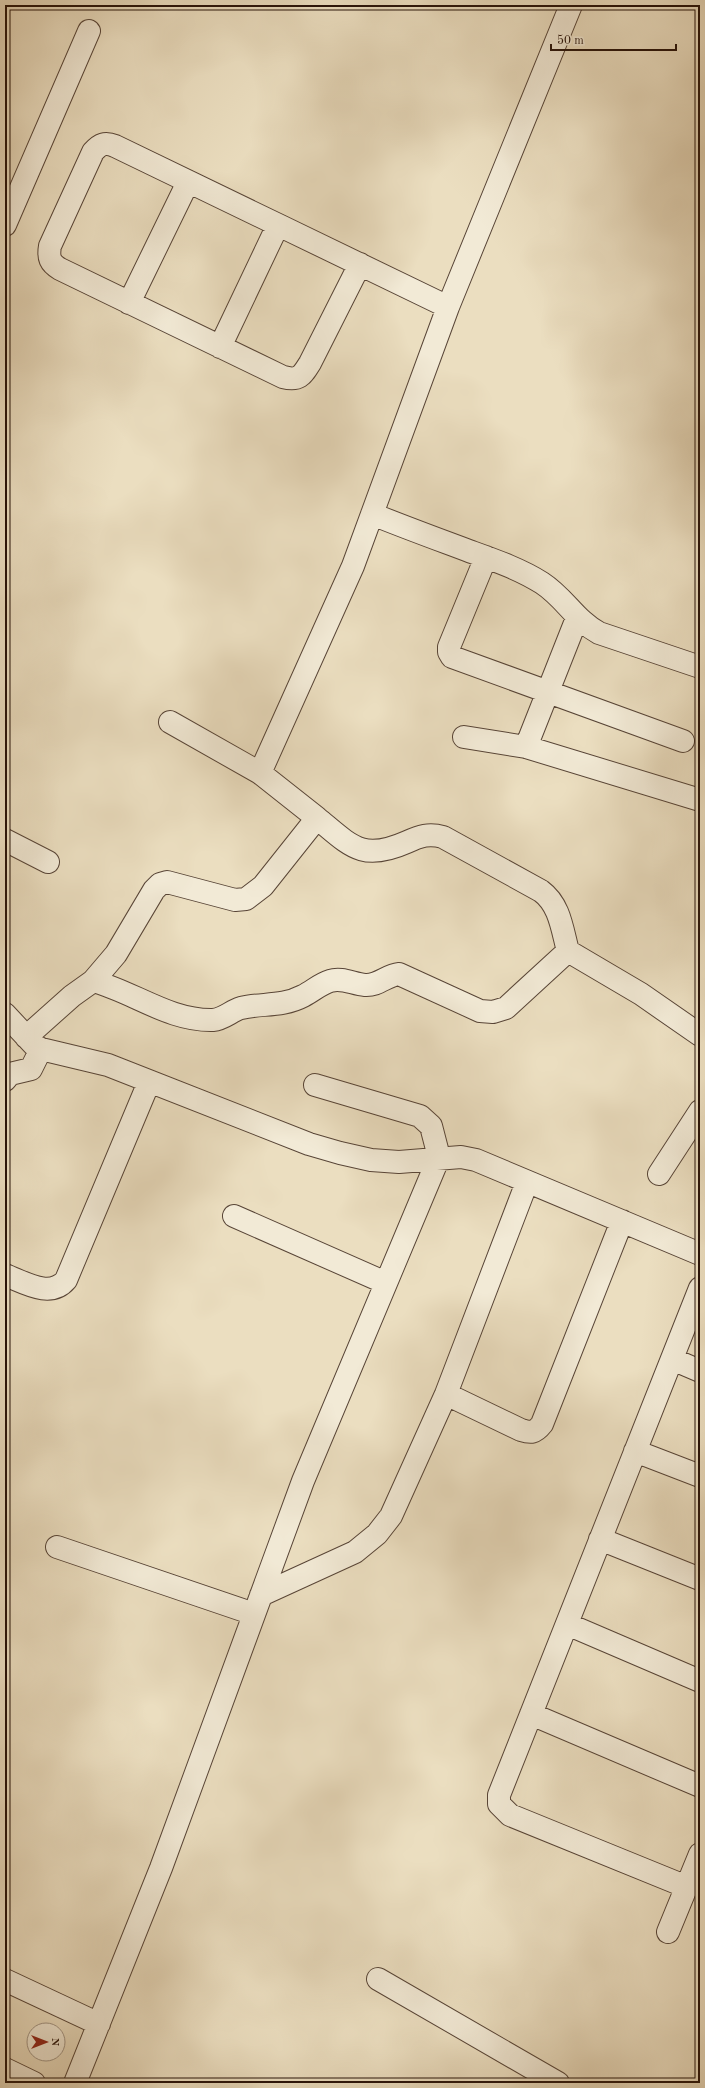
<svg xmlns="http://www.w3.org/2000/svg" width="705" height="2088" viewBox="0 0 705 2088" font-family="'Old Standard TT',serif">
<rect width="100%" height="100%" fill="#ebdec0"/>
<filter id="stains"><feTurbulence type="fractalNoise" baseFrequency=".005" numOctaves="4"/><feColorMatrix values="0 0 0 0 .2 0 0 0 0 .09 0 0 0 0 .02 0 0 0 .5 -.17"/></filter>
<radialGradient id="worn" r=".72"><stop offset=".6" stop-color="#630" stop-opacity="0"/><stop offset="1" stop-color="#630" stop-opacity=".3"/></radialGradient>
<g fill="none" stroke-linecap="round" stroke-linejoin="round">
<defs>
<path id="minor" d="M5 225 89 31
M360 264 310 363C302 376 299 381 283 377L60 269C50 263 48 258 50 246L93 152C100 144 105 142 115 146 226 200 337 253 448 307
M129 303 188 182
M220 347 278 225
M372 514C404 527 437 539 469 551 494 560 520 569 542 583 565 598 575 620 599 633L700 667
M486 557 449 647V652L452 657 683 741
M464 737 526 747 700 800
M526 747 577 618
M260 773 353 566 448 307 571 5
M317 818C351 846 362 862 407 842 420 836 429 833 443 837L541 891C560 905 562 929 568 951
M5 840 48 862
M93 981C134 992 169 1021 213 1020 224 1019 231 1011 241 1008 262 1003 282 1007 303 996 313 991 320 984 330 981 342 977 353 984 365 985 378 986 387 975 399 974L480 1011 493 1012 506 1008 568 951 641 994 700 1035
M5 1014 34 1045 41 1049 108 1065 309 1144 340 1153 371 1160 399 1162 461 1157 476 1160 700 1254
M26 1037 72 996 93 981 116 954 154 890 160 884 167 882 235 900 246 899 263 886 317 818 260 773 170 722
M5 1080 10 1074 31 1069 41 1049
M659 1174 700 1111
M234 1216 386 1283
M5 1275C24 1282 50 1299 66 1280L149 1082
M672 1359 700 1371
M446 1394 521 1430C531 1433 535 1433 542 1424L622 1221
M635 1451 700 1476
M600 1539 700 1579
M57 1547 254 1614
M261 1595 355 1552 377 1534 391 1516 446 1394 527 1182
M567 1624 700 1681
M531 1714 700 1786
M687 1887 510 1815 499 1804V1795L700 1288
M668 1932 700 1854
M378 1979 558 2083
M5 1980 99 2024
M5 2069 34 2083
M75 2083 161 1868 303 1481 439 1157 431 1126 420 1116 315 1085"/>
</defs>
<use href="#minor" stroke="#584537" stroke-width="24"/>
<use href="#minor" stroke="#f2ead6" stroke-width="22"/>
</g>
<rect width="705" height="2088" fill="none" stroke="#ebdec0" stroke-width="20"/>
<rect x="6" y="6" width="693" height="2076" fill="none" stroke="#271209" stroke-width="2"/>
<rect x="10" y="10" width="685" height="2068" fill="none" stroke="#271209"/>
<g transform="translate(46 2042) rotate(90)"><circle r="19" fill="#f2ead6" stroke="#a19484"/>
<path d="M0-3L7 15L0 10L-7 15Z" fill="#8f2418"/>
<text y="-6" font-size="11" font-weight="bold" text-anchor="middle" fill="#271209">N</text>
</g>
<path d="M551 44v6h125v-6" fill="none" stroke="#271209" stroke-width="2"/>
<text x="557" y="44" font-size="12" fill="#271209" stroke="#f2ead6" stroke-width="3" paint-order="stroke">50 m</text>
<rect width="100%" height="100%" filter="url(#stains)"/>
<rect width="100%" height="100%" fill="url(#worn)"/>
</svg>
